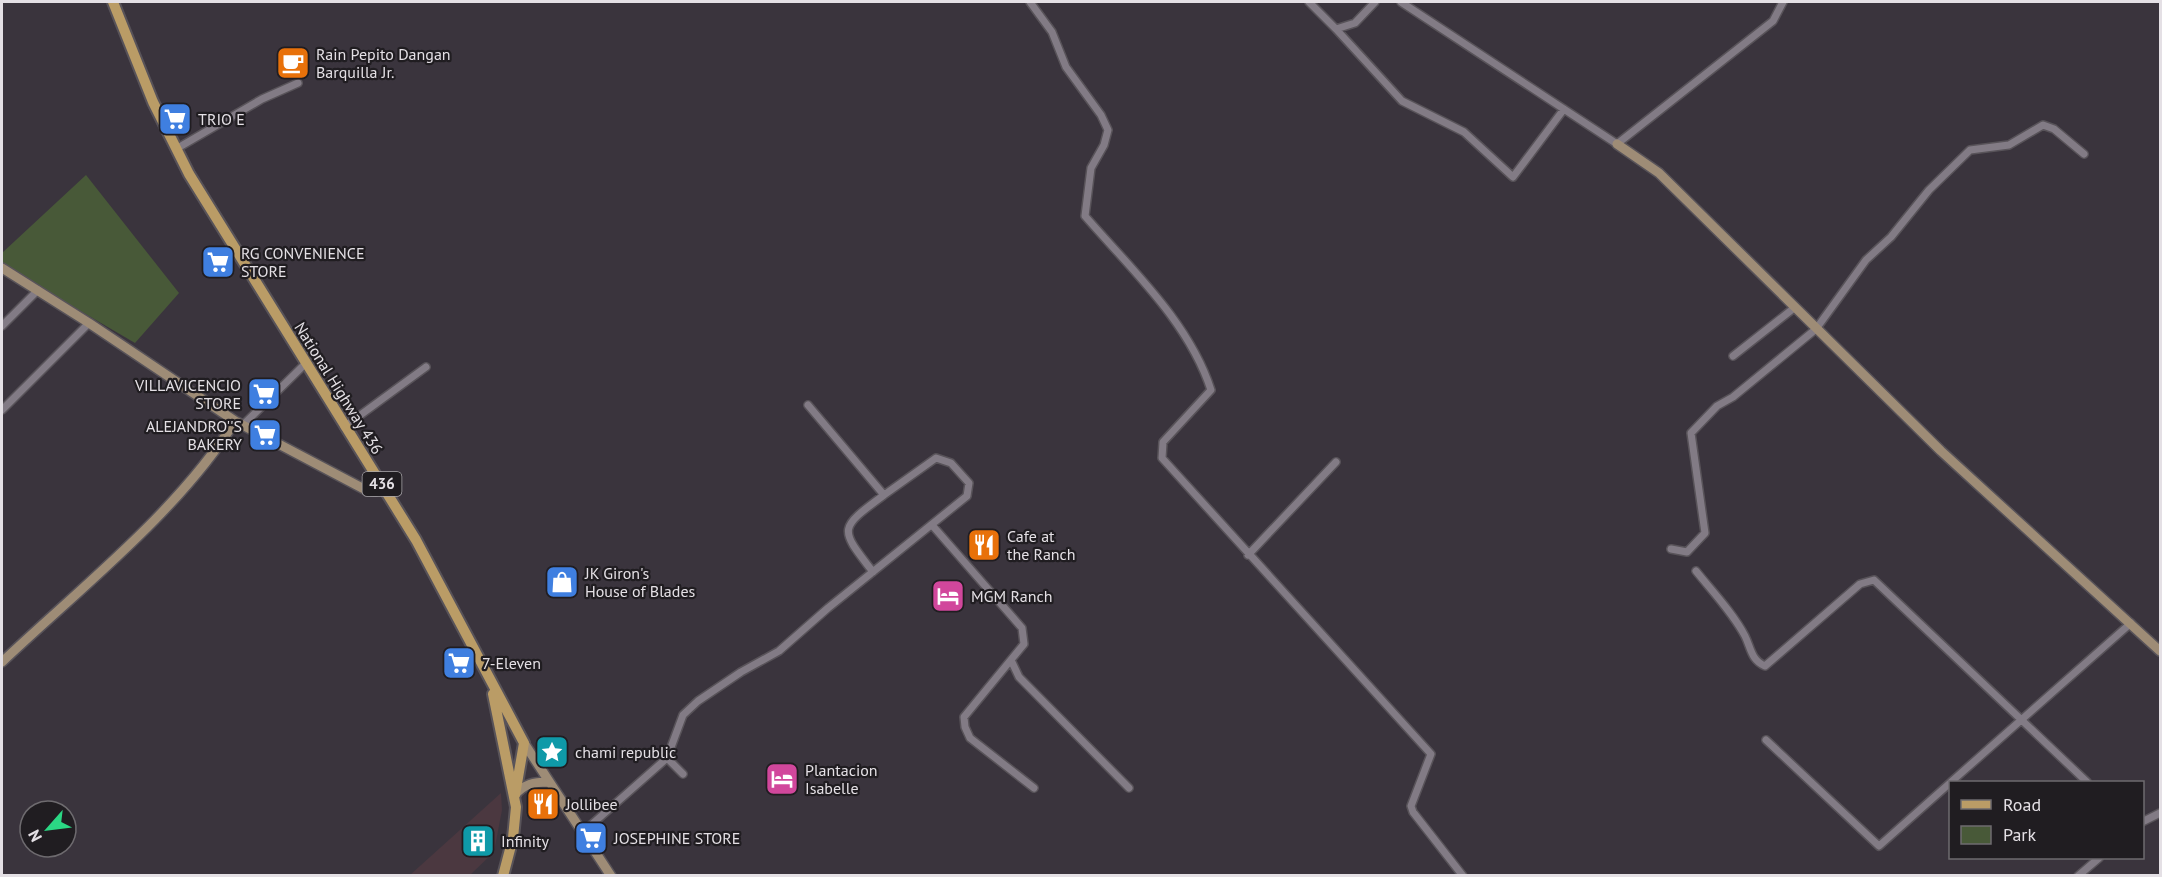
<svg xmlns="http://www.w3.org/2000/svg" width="2162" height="877" viewBox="0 0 2162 877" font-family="'PT Sans',sans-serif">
<rect width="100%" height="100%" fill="#3a343d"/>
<path fill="#4b3840" d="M501 793 502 810 494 852 470 875H410Z"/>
<path fill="#485938" d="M86 175 179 293 135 343 2 265V253Z"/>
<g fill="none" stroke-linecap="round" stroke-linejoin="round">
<defs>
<path id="street" d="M1030 2 1052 32 1066 67 1101 115 1108 130 1104 145 1091 168 1085 216C1131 269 1189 322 1211 390L1163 442 1162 458 1431 754 1411 806 1413 812 1463 876
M1309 2 1336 29 1355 23 1375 2
M1401 2 1617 144 1773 21 1783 2
M1336 29 1402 101 1464 132 1513 177 1564 109
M176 149 262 99 298 83
M2 326 38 290
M1733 356 1794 308
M2 410 89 323
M243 425 306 363
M344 427 426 367
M932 525 1022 628 1024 644 964 717 965 727 970 738 1034 788
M1671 549 1687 552 1705 533 1691 433 1717 406 1733 397 1816 329 1866 260 1891 237 1929 190 1970 150 2009 145 2043 125 2054 129 2084 154
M1248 555 1336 462
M1696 571C1712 591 1733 613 1745 636 1751 648 1751 660 1765 666L1860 584 1874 580 2087 782
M873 572C839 528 838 529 884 495
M1011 660 1019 677 1129 788
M1766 740 1879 846 1950 783
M667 758 683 774
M1951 782 2131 623
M2142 822 2160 813
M582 833 667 758 683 715 698 701 741 672 779 651 828 608 967 496 969 483 951 463 936 458 884 495 808 405
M2078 876 2099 858"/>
<path id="secondary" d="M1617 144 1659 173 1941 451 2160 651
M2 268 89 323 235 421 364 489 375 491 384 487
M2 662C79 589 179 511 235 421
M524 743 611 876
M515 795C524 784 534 782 548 782"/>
<path id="primary" d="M113 2 153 102 189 174 416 540 524 743 515 795
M493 694 516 807 513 838 503 876"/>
</defs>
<use href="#street" stroke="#585359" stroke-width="10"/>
<use href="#secondary" stroke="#585359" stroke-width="12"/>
<use href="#primary" stroke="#585359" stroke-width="14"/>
<use href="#street" stroke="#827b85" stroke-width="7"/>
<use href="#secondary" stroke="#9e8c76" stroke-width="9"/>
<use href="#primary" stroke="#ba9c66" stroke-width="10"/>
</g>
<defs>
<symbol id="cafe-square" viewBox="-11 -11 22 22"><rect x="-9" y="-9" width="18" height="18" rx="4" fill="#e8710a" stroke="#201d21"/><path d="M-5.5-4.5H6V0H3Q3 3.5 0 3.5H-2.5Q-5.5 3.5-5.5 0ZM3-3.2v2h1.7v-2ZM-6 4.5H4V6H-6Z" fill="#fff"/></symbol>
<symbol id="supermarket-square" viewBox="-11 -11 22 22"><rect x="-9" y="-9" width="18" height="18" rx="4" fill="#3f7fe0" stroke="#201d21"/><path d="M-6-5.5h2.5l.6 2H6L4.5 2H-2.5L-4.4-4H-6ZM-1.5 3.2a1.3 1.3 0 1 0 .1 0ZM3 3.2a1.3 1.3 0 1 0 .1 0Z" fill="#fff"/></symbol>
<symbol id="restaurant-square" viewBox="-11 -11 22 22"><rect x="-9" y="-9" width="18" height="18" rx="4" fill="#e8710a" stroke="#201d21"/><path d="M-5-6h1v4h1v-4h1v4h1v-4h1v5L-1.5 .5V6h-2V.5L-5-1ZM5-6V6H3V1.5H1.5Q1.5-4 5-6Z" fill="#fff"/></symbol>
<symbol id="shop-square" viewBox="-11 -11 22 22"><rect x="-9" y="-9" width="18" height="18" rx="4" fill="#3f7fe0" stroke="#201d21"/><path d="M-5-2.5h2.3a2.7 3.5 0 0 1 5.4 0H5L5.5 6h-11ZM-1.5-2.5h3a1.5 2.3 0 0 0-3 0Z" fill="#fff"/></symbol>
<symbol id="hotel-square" viewBox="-11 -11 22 22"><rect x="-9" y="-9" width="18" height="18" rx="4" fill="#d1479c" stroke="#201d21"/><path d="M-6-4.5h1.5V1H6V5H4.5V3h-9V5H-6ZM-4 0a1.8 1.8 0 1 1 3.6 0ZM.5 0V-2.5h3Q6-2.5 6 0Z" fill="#fff"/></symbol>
<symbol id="sight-square" viewBox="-11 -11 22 22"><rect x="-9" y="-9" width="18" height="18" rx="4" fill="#0f9aa8" stroke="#201d21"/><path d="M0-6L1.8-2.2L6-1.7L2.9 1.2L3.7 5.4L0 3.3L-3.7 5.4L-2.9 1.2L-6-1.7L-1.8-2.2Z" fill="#fff"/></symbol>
<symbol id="building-square" viewBox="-11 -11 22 22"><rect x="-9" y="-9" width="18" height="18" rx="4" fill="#0f9aa8" stroke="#201d21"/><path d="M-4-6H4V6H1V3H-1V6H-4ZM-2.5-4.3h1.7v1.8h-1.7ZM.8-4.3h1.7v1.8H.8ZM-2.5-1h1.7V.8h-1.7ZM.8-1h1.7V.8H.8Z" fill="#fff"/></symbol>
</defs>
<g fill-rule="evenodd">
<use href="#cafe-square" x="274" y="44" width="38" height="38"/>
<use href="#supermarket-square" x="156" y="100" width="38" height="38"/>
<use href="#supermarket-square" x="199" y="243" width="38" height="38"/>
<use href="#supermarket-square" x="245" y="375" width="38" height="38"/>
<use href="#supermarket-square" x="246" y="416" width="38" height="38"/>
<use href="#restaurant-square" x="965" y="526" width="38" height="38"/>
<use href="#shop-square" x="543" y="563" width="38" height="38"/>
<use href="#hotel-square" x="929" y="577" width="38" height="38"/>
<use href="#supermarket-square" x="440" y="644" width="38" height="38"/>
<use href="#sight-square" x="533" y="733" width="38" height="38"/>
<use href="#hotel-square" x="763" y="760" width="38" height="38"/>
<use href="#restaurant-square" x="524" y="785" width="38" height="38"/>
<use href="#supermarket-square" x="572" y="819" width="38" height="38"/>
<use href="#building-square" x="459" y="822" width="38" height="38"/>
</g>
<g text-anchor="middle" stroke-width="4.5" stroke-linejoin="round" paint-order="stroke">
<rect fill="#201d21" stroke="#a9a6aa" stroke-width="1.5" x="362.5" y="472" width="39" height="24" rx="4.5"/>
<g font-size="15" font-weight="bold" fill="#e4e0e5">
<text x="382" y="489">436</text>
</g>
<g font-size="16" fill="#e4e0e5" stroke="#201d21" text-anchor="start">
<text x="316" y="60">Rain Pepito Dangan<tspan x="316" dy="18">Barquilla Jr.</tspan></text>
<text x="198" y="125">TRIO E</text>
<text x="241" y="259">RG CONVENIENCE<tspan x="241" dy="18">STORE</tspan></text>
<text x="241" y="391" text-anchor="end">VILLAVICENCIO<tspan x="241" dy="18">STORE</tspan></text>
<text x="242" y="432" text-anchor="end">ALEJANDRO''S<tspan x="242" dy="18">BAKERY</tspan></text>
<text x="1007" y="542">Cafe at<tspan x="1007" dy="18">the Ranch</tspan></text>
<text x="585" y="579">JK Giron's<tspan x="585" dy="18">House of Blades</tspan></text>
<text x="971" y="602">MGM Ranch</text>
<text x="482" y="669">7-Eleven</text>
<text x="575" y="758">chami republic</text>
<text x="805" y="776">Plantacion<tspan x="805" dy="18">Isabelle</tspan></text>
<text x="566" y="810">Jollibee</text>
<text x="614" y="844">JOSEPHINE STORE</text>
<text x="501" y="847">Infinity</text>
</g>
<g font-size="16" fill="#e4e0e5" stroke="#201d21">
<text transform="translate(339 388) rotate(58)" y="6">National Highway 436</text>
</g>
</g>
<rect width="2162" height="877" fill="none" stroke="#e4e0e5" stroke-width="6"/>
<rect x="1949" y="781" width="195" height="78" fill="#201d21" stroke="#6e6b6f" stroke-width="1.5"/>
<rect x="1961" y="800" width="30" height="9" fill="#ba9c66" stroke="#6e6b6f" stroke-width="1.5"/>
<text x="2003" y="811" font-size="18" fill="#e4e0e5">Road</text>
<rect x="1961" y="826" width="30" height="18" fill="#485938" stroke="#6e6b6f" stroke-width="1.5"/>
<text x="2003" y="841" font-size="18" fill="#e4e0e5">Park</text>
<g transform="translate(48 829) rotate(242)"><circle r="28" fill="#201d21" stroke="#6e6b6f" stroke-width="1.5"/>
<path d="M0-4.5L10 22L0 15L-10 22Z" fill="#2bd884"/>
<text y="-9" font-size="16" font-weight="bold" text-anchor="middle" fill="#e4e0e5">N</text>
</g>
</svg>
